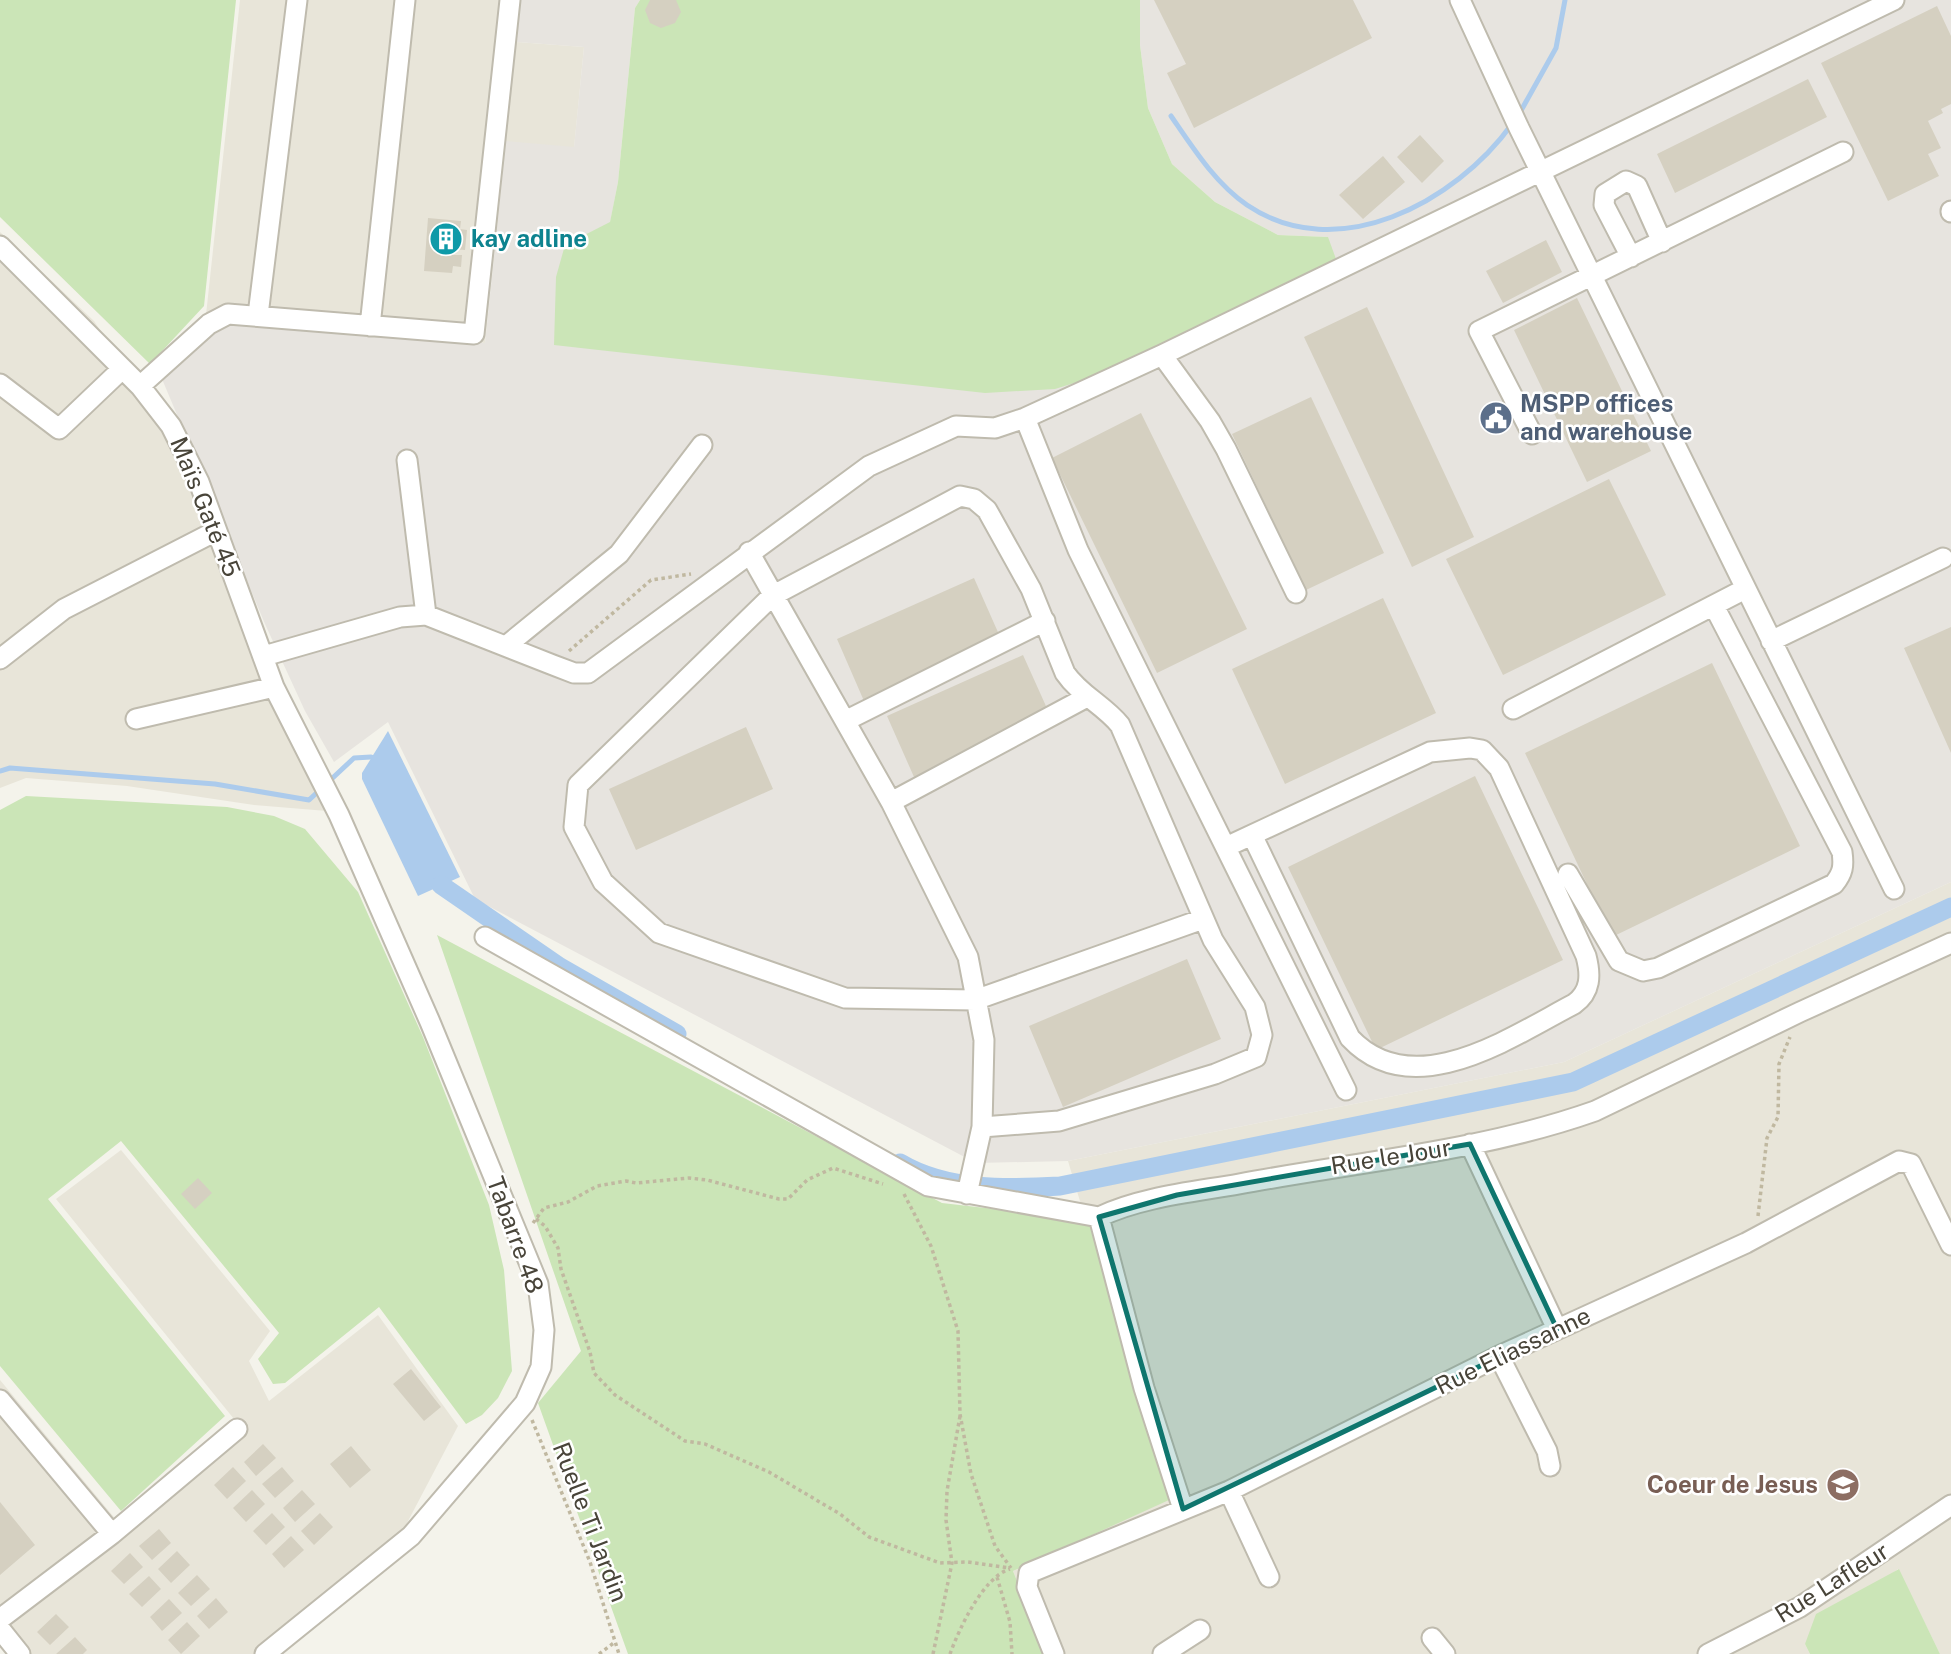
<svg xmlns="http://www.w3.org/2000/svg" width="1951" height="1654" viewBox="0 0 1951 1654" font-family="'Public Sans',sans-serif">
<rect width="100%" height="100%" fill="#f4f3eb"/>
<path fill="#e8e5d9" d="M240 0H520L517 42 584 47 574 148 506 142 485 343 219 322 206 315Z
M0 232 94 321 149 403 181 465 236 602 327 811 254 805 127 786 26 778 0 788Z
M1951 882V1654H1940L1898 1569 1805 1644 1810 1654H1046L1013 1571 1169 1499 1068 1161 1564 1062Z
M121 1150 270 1331 249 1361 269 1401 378 1315 458 1426 396 1544 267 1654H22L0 1628V1380L123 1528 229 1443 234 1419 56 1199Z"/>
<path fill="#e7e4df" d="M520 0H640L635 8 618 182 610 223 565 245 1328 237 1278 235 1215 202 1172 164 1148 108 1140 45V0H1951V882L1564 1062 1068 1161 976 1163 475 899 388 722 334 762 305 711 265 624 162 379 219 322 485 343 506 141 574 147 584 47 517 42Z"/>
<path fill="#cbe5b7" d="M0 0H236L204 306 150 364 0 217Z
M640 0H1140V45L1148 108 1172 164 1215 202 1278 235 1328 237 1336 259 1100 375 1055 389 985 393 554 345 556 277 565 245 610 222 618 182 635 8Z
M26 796 227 807 274 816 305 829 358 892 423 1037 489 1205 504 1270 512 1371 498 1398 482 1415 466 1424 379 1307 285 1383 273 1384 258 1359 279 1333 121 1141 48 1199 225 1416 121 1511 0 1366V810Z
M437 935 942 1203 1088 1220 1169 1500 1013 1571 1046 1654H628L538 1403 581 1351Z
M1899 1569 1940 1654H1810L1805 1644 1816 1614Z"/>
<path fill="#accbec" d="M388 731 460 877 418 896 362 779V773Z"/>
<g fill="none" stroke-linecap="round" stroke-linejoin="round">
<path stroke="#accbec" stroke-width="5" d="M1171 116C1193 148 1215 183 1247 205 1337 266 1455 203 1512 124
M1518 116 1556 48 1565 0
M0 771 10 768 215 784 309 800 354 758 371 757"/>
<path stroke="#accbec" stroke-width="19" d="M441 885 560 967 677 1034
M900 1163C947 1191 1008 1189 1060 1186L1573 1082 1951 907"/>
</g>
<path fill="#d5d0c1" d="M650 0H676L681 12 675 23 661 28 650 23 645 10Z
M1154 0H1353L1372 38 1194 128 1167 73 1186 64Z
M1937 6 1951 36V104L1941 109 1943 113 1928 121 1941 148 1928 154 1939 176 1888 201 1821 63Z
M1808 79 1827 117 1675 193 1657 154Z
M1420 135 1444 161 1422 183 1397 157Z
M1383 156 1405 182 1363 219 1339 195Z
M428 218 461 221 460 229 467 230 465 250 452 249V255H462L461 267 453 266 452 273 424 271Z
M1546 240 1562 272 1503 303 1486 271Z
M1577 298 1651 451 1587 482 1514 330Z
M1367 307 1474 537 1412 567 1304 337Z
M1311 397 1384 553 1306 590 1232 434Z
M1141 413 1247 629 1157 673 1052 458Z
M1609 479 1666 595 1503 675 1446 559Z
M974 578 1001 639 864 701 837 639Z
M1383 598 1436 713 1285 784 1232 669Z
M1951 627V753L1904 648Z
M1023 655 1050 715 914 777 887 716Z
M1712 663 1800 846 1612 937 1525 753Z
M746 727 773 789 636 850 609 789Z
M1475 776 1563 960 1376 1050 1288 867Z
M1187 959 1221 1039 1063 1107 1029 1026Z
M198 1178 212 1193 195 1209 181 1194Z
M411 1369 441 1407 424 1421 393 1384Z
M263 1444 276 1458 256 1476 244 1462Z
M351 1446 371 1470 350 1488 330 1464Z
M233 1467 246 1481 227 1499 214 1485Z
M282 1467 294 1481 275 1498 262 1484Z
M252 1490 265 1504 246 1522 233 1508Z
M302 1490 315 1504 295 1522 283 1508Z
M0 1502 35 1545 0 1575Z
M272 1513 285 1527 266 1545 253 1531Z
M320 1513 333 1527 314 1545 301 1531Z
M159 1529 171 1543 152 1560 139 1546Z
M291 1536 304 1550 284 1568 272 1554Z
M177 1551 190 1565 171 1583 158 1569Z
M130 1553 143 1567 124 1584 111 1571Z
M197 1575 210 1589 191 1606 178 1593Z
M149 1576 161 1589 142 1607 129 1594Z
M216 1598 228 1612 209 1629 197 1616Z
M169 1599 182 1613 162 1631 150 1617Z
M56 1614 69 1627 50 1645 37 1632Z
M187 1622 200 1636 181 1654 168 1640Z
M75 1637 87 1650 83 1654H56Z"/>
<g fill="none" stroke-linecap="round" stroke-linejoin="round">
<defs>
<path id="minor" d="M1460 0 1519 128 1894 889
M1951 211V212
M0 246 140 386 171 426 199 482 274 687 339 815 430 1022 538 1284 544 1330 541 1367 525 1403 411 1536 265 1654
M1631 257 1604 205 1605 194 1626 181 1637 186 1662 242
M258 315 297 0
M370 326 405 0
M1162 355 1210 421 1226 449 1296 593
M0 384 59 429 122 369
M140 386 209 324 228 314 474 334 510 0
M1025 418 1078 550 1346 1090
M1532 434 1479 331 1843 152
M407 460 426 615
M749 552 891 802 968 957 984 1040 982 1127 967 1194
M1771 641 1943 558
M506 646 619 554 702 445
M264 656 400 617 426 615 553 665 574 673H588L869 466 956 426 995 428 1025 418 1162 355 1894 0
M0 659 64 609 216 531
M1513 709 1745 589
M136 719 274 687
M845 721 1045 621
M891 802 1087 697
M1226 847 1430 752 1470 748 1482 750 1499 768 1586 956C1591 975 1591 992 1574 1004 1511 1037 1413 1105 1350 1038L1252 835
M1568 874 1619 961 1643 971 1658 968 1834 884C1843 873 1844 866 1842 852L1714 606
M485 937 928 1186 1099 1217
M982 1127 1059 1121 1215 1074 1256 1057 1262 1035 1255 1007 1213 940 1120 725C1104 705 1080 695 1065 673L1031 589 987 510 974 499 960 496 772 596 578 785 574 827 603 882 659 933 845 998 975 1000 1203 919
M1470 1144 1557 1329
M1499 1356 1547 1451 1550 1466
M0 1400 112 1534
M1229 1491 1269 1577
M1183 1509 1144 1388 1099 1217C1140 1197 1194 1192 1239 1184 1357 1162 1482 1151 1595 1111L1800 1012 1951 943
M0 1619 112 1534 237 1429
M0 1629 20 1654
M1432 1638 1445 1654
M1054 1654 1027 1587 1029 1573 1229 1491 1499 1356 1746 1243 1899 1161 1911 1164 1951 1245
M1163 1654 1200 1630
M1708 1654 1800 1607 1951 1505"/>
</defs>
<use href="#minor" stroke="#bfbbae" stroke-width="23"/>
<path stroke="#c0b8a0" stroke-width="3.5" stroke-dasharray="3.5 3.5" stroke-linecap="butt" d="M569 651 651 580 691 574
M904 1194 931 1246 958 1331 960 1414 971 1474 995 1546 1011 1568
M1758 1216 1767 1138 1778 1117 1779 1064 1790 1037
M536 1219 545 1226 558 1248 561 1269 590 1352 594 1373 615 1395 685 1441 705 1444 769 1472 840 1514 869 1537 940 1563 968 1562 1009 1568
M533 1223 544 1208 568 1202 597 1186 626 1181 636 1183 689 1178 707 1180 779 1199H788L807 1180 833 1168 883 1184
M532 1420 590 1562 619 1654
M997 1577 1010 1622 1012 1654
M599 1654 615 1642
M933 1654 952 1563 946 1520 947 1491 960 1416
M950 1654C959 1629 983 1577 1010 1569"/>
<use href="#minor" stroke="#fff" stroke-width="19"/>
</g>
<path fill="#0f766e" fill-opacity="0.2" stroke="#0f766e" stroke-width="5" stroke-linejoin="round" d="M1470 1144 1557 1329 1183 1509 1099 1217 1177 1195Z"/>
<defs>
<symbol id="building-disc" viewBox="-11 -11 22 22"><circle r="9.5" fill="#0f9aa8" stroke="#fff"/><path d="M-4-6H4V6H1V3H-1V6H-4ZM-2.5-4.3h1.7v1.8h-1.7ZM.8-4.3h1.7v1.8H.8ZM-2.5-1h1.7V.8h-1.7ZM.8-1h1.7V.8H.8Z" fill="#fff"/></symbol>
<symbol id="civic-disc" viewBox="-11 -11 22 22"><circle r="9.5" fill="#5c6f8a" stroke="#fff"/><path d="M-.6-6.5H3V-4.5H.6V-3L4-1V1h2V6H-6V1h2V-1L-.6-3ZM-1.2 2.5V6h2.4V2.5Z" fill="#fff"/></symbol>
<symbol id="university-disc" viewBox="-11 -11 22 22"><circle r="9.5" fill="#8d6e63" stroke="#fff"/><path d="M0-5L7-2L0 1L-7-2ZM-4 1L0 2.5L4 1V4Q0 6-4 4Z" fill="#fff"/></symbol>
</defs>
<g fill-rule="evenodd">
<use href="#building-disc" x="427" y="220" width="38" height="38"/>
<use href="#civic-disc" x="1477" y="399" width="38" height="38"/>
<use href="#university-disc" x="1824" y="1466" width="38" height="38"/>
</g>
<g text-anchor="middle" stroke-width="5" stroke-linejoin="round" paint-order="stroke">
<g font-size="24" font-weight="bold" fill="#0d838f" stroke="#fff" text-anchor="start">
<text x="471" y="247">kay adline</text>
</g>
<g font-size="24" font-weight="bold" fill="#4e5e75" stroke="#fff" text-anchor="start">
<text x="1520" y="412">MSPP offices<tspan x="1520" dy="28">and warehouse</tspan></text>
</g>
<g font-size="24" fill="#484439" stroke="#fff">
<text transform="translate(205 507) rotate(68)" y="8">Maïs Gaté 45</text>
<text transform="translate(1391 1157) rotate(-9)" y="8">Rue le Jour</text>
<text transform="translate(515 1235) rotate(70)" y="8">Tabarre 48</text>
<text transform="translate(1513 1351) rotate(-26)" y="8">Rue Eliassanne</text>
<text transform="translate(590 1522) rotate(69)" y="8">Ruelle Ti Jardin</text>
<text transform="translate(1832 1583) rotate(-32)" y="8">Rue Lafleur</text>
</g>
<g font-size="24" font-weight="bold" fill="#785e54" stroke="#fff" text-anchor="end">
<text x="1818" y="1493">Coeur de Jesus</text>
</g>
</g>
</svg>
